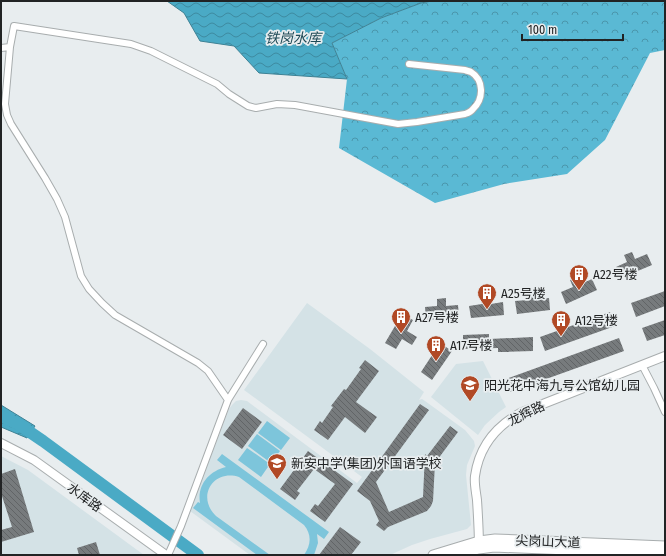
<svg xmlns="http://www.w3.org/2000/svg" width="666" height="556" viewBox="0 0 666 556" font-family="'Fira Sans Condensed','Noto Sans SC',sans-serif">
<defs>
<pattern id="forest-crowns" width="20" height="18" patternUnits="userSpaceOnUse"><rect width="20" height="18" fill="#5ab9d4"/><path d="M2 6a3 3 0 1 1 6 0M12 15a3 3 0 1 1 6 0" fill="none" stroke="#4a96ac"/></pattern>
<pattern id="water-waves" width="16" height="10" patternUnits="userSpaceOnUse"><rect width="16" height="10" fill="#4aaac5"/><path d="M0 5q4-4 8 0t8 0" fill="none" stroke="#3d8aa0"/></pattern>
<pattern id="building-back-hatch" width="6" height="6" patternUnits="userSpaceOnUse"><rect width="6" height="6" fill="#777b7d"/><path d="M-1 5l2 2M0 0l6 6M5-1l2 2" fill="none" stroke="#616466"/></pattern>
</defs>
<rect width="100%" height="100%" fill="#e8edef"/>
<path fill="#d4e2e6" d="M307 303 370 349 424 392 419 400 422 399 425 401 465 430 470 436 474 441 475 446 467 465 466 475 471 525 467 529 430 539 412 545 390 555H250L190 511 229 409 232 405 236 401 241 400 247 401 357 483 362 477 244 390Z
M483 361 506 407 499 412 485 425 478 435 431 397 456 364Z
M1 456 28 470 144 555H1Z"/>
<path fill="url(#forest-crowns)" d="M432 1H665V50L650 53 605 140 567 174 504 184 435 203 339 148 347 79 332 43 381 18 421 3Z"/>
<path fill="#7dc5db" d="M267 421 290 438 281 450 258 433Z
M257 434 280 451 271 463 248 446Z
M247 448 270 464 261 477 238 460Z
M222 454 329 532 324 539 317 534 318 543 314 555H304C311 545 312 535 304 525L239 477C213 469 196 497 216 516L270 555H257L193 508 198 502 200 503C197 485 209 471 226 467L217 460Z"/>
<path fill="url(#water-waves)" stroke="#3e8295" d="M167 1H432L421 3 381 18 332 43 347 79 259 73 234 46 200 41 184 13Z
M1 405 35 426 27 438 1 427Z"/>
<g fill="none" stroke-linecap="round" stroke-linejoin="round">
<path stroke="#4aaac5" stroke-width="12" d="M1 416 18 424 43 441 198 555"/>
</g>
<path fill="url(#building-back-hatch)" d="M632 252 635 259 647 254 652 265 621 278 616 267 627 262 624 255Z
M577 277 581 284 592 279 597 290 566 304 561 292 573 287 570 280Z
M665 291V306L636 317 631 303Z
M536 292V299L549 298 550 310 517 314 515 301 528 300 527 293Z
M490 296 491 304 503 302 504 315 471 318 469 306 482 304 481 297Z
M446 298V306L458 305 459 317 426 320 425 307 437 306V299Z
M610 312 615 326 545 351 540 337Z
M402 314 413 320 407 331 417 337 412 345 402 339 396 349 385 343Z
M665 320V335L647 341 642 328Z
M489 334V339L533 337V351L498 352V348L463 349V335Z
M619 338 624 351 510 392 506 379Z
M440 343 452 351 432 380 421 372Z
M365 360 379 371 356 402 377 417 365 433 345 417 328 440 314 430 320 421 322 423 333 407 331 406 344 389 346 390 361 369 359 368Z
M420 404 429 410 376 482 389 512 423 497 425 454 427 456 450 426 458 432 435 463 433 501 431 506 427 511 388 527 384 531 376 525 379 521 370 501 357 491Z
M243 408 262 422 242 449 223 435Z
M308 451 353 484 325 522 310 511 315 504 318 506 335 484 314 469 297 491 300 493 295 500 280 489Z
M15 469 34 532 1 542V530L12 527 1 493V474Z
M340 527 361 542 351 555H319Z
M96 542 100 555H79L77 548Z"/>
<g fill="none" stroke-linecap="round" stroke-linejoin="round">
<defs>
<path id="minor" d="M1 48 10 47
M642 365 654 388 665 412
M228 400 208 371 198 363 115 315 102 303 89 289 81 276 65 217 57 199 45 178 11 124 7 115 5 104 10 47 14 26 131 44 151 51 217 84 229 94 248 106 256 108 277 104 295 105 398 124 417 122 465 114C468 113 471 112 473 109 484 99 484 80 471 72 469 71 467 71 465 70L409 64
M168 555 181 526 228 400 263 344"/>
<path id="tertiary" d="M1 443 34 460 166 555
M479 547C479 531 478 516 477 500 476 492 474 483 475 476 479 447 495 427 520 413L665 356"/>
<path id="secondary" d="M433 555 479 541 495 539 665 546
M455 555 479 549 494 547 665 554"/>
</defs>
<use href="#minor" stroke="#a8adae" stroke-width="8"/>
<use href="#tertiary" stroke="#a8adae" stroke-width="10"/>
<use href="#secondary" stroke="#a8adae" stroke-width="11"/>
<use href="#minor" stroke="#fff" stroke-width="6"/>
<use href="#tertiary" stroke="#fff" stroke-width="8"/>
<use href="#secondary" stroke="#fff" stroke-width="9"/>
</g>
<defs>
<symbol id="building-pin" viewBox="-11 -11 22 30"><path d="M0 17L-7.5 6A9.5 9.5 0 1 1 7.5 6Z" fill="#b14925" stroke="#e8edef"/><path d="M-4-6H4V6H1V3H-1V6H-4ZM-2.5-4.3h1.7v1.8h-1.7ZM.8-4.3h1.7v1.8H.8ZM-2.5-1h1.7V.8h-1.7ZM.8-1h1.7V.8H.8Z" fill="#fff"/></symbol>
<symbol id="school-pin" viewBox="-11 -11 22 30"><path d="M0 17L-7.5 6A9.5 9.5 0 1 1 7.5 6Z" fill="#b14925" stroke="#e8edef"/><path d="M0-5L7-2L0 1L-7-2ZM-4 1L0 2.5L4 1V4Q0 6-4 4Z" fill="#fff"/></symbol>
</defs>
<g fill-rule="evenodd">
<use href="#building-pin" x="568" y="263" width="22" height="30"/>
<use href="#building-pin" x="476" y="282" width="22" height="30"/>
<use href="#building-pin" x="390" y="306" width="22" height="30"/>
<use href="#building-pin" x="550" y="309" width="22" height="30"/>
<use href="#building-pin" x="425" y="334" width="22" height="30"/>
<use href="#school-pin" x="459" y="374" width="22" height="30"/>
<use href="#school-pin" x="266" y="452" width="22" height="30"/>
</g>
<g text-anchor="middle" stroke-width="3.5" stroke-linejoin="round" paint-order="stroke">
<g font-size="13" fill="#212324" stroke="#e8edef" text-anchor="start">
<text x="593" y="279">A22号楼</text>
<text x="501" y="298">A25号楼</text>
<text x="415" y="322">A27号楼</text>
<text x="575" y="325">A12号楼</text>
<text x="450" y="350">A17号楼</text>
<text x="484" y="390">阳光花中海九号公馆幼儿园</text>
<text x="291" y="468">新安中学(集团)外国语学校</text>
</g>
<g font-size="13" fill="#212324" stroke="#e8edef">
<text transform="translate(526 413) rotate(-26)" y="5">龙辉路</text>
<text transform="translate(85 497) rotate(36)" y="5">水库路</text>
<text transform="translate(548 541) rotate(2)" y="5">尖岗山大道</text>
</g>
<g font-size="14" font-style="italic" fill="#1f4a56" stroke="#e8edef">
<text x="293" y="43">铁岗水库</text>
</g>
</g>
<rect width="666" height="556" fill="none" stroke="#212324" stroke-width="4"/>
<path d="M522 34v6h101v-6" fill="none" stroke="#212324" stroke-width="2"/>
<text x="528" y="34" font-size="12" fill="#212324" stroke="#e8edef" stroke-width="3" paint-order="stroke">100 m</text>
</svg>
